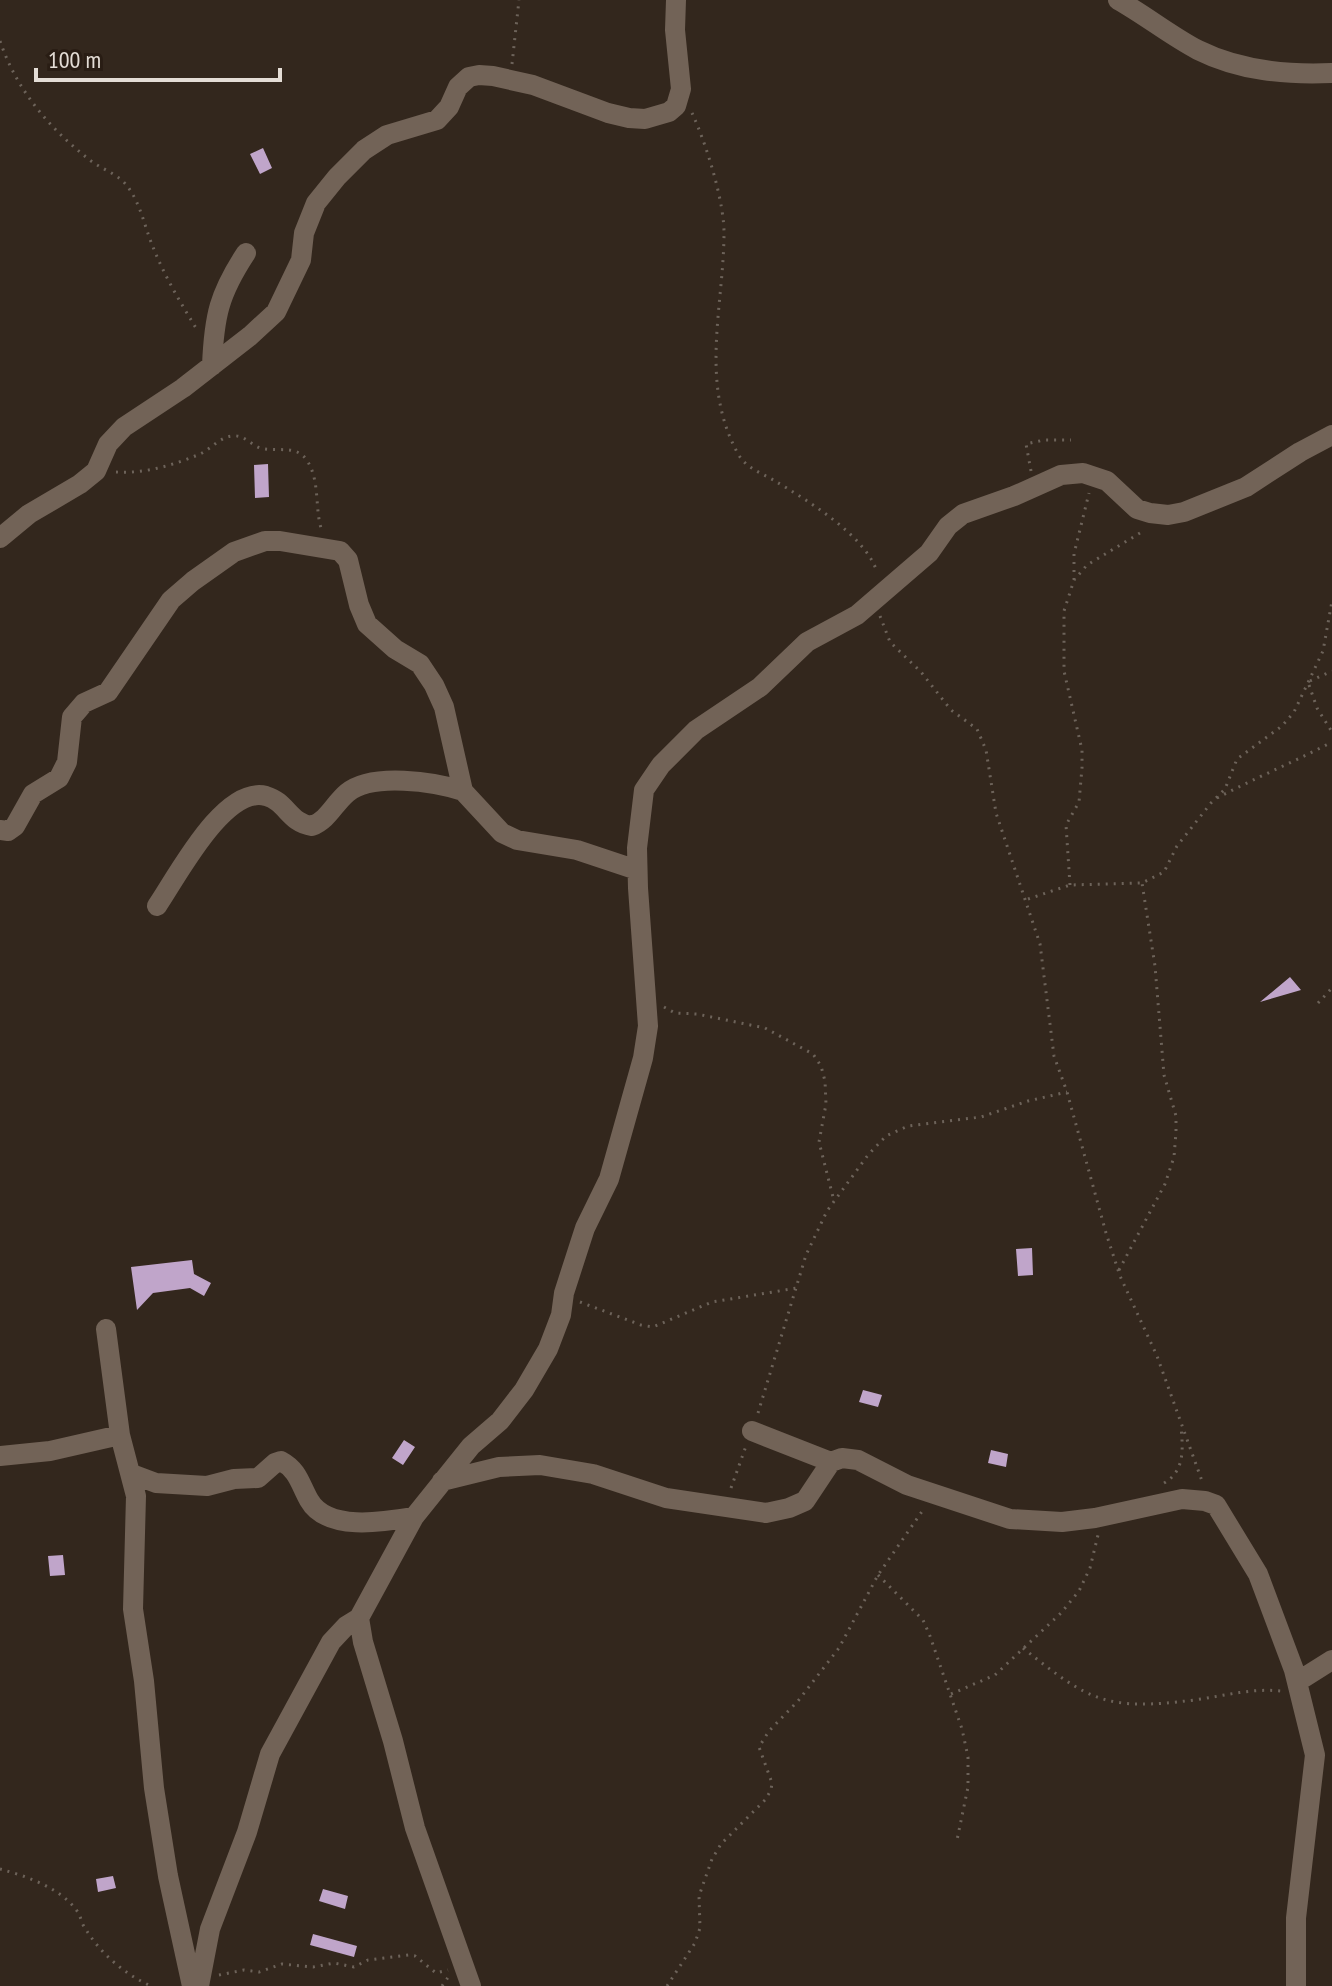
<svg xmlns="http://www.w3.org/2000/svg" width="1332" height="1986" viewBox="0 0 1332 1986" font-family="'PT Sans Narrow',sans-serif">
<rect width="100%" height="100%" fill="#33271d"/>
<path fill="#c0a5ca" d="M263 148 272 168 260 174 250 154Z
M268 464 269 497 255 498 254 465Z
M1290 977 1301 990 1260 1002Z
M1032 1248 1033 1275 1018 1276 1016 1249Z
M192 1260 194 1274 211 1283 204 1296 190 1288 153 1293 137 1310 131 1267Z
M863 1390 882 1395 878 1407 859 1402Z
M404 1440 415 1447 403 1465 392 1458Z
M991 1450 1008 1454 1006 1467 988 1463Z
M63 1555 65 1575 50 1576 48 1556Z
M113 1876 116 1888 98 1892 96 1879Z
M323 1889 348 1896 345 1909 319 1901Z
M313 1934 357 1946 354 1957 310 1945Z"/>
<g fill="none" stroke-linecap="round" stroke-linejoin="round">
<path stroke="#6d635a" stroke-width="3" stroke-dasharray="2 6" stroke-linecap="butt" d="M0 41C17 91 50 129 91 161 105 171 121 175 130 190 141 206 145 228 153 247 164 275 180 302 196 328
M512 64 519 0
M692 113C706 143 725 203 724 236 723 309 700 383 737 452 745 468 760 472 775 481 807 500 866 536 877 572
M1031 471 1026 444 1044 440H1071
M116 472C144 474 174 465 200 454 211 449 220 437 232 436 246 434 252 448 265 449 280 451 296 446 306 459 321 480 314 509 322 531
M1074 580V554L1089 493
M880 616 890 642 921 672 951 710 977 729 986 750 996 813 1040 944 1054 1056 1067 1092 1106 1233 1120 1276 1157 1356 1202 1481
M1310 681 1332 671
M1309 685 1317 708 1332 732
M1217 798C1255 778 1294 762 1332 742
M1070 885 1066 825 1079 802 1082 768V750L1064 671V611L1074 580 1087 565 1145 530
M1028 899 1070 885 1142 883 1164 872 1177 846 1211 803 1225 789 1237 759 1282 726 1294 712 1323 651 1332 601
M1318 1003 1332 988
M664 1007 675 1013 697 1014 765 1028 813 1054 821 1066 825 1081 826 1104 819 1142 834 1201
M1119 1270 1165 1184 1174 1157 1176 1132V1116L1164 1075 1155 966 1142 883
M580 1302 641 1325 653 1327 712 1302 797 1288
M758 1413 806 1255 827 1211 868 1155 886 1136 908 1126 981 1117 1028 1101 1067 1092
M1164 1483C1185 1471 1183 1449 1181 1427
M731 1488 746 1446
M878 1575 923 1620 930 1636 962 1729 968 1757V1787L957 1840
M1023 1648C1090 1702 1107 1711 1194 1700 1224 1696 1250 1688 1281 1691
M951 1694 995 1675 1061 1613 1079 1591 1090 1568 1098 1535
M0 1869C26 1876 61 1888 77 1911 81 1916 81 1923 85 1928 100 1953 124 1974 151 1986
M219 1975 244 1970 259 1972 282 1964 313 1967 334 1963 354 1967 368 1960 409 1955 415 1956 436 1973 448 1970
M442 1986 449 1976
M667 1986 695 1943 700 1928 699 1896 712 1859 721 1844 765 1800 771 1790 772 1783 759 1747 769 1731 798 1701 839 1648 878 1575 923 1510"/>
<path stroke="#726357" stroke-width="20" d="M1118 0C1145 15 1171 36 1198 50 1240 71 1286 75 1332 73
M212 366C214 316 219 294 246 253
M0 538 29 514 80 484 96 471 108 444 124 427 183 388 250 336 276 312 301 260 304 233 316 203 337 177 364 150 387 135 437 120 449 107 458 87 469 77 479 75 493 76 533 85 608 113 629 118 645 119 669 112 676 106 681 89 675 30 676 0
M0 830 8 831 15 826 33 794 59 778 67 762 72 717 84 703 108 692 171 600 193 581 234 552 265 541H280L340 551 348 560 359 605 367 624 395 649 420 664 434 685 444 707 463 791 502 833 517 840 577 850 637 870
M157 906C177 877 224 785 266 796 287 802 289 823 312 826 328 820 334 804 347 793 372 772 435 782 463 791
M106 1329 120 1435 136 1496 133 1609 144 1681 154 1788 168 1876 192 1986
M752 1431 831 1462
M0 1456 50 1451 120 1435
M132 1474 156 1483 207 1486 234 1479 258 1478 275 1463 281 1461C298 1470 300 1484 309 1500 327 1532 384 1522 414 1517
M442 1481 499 1467 540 1465 593 1474 666 1498 766 1513 789 1508 805 1501 831 1462 842 1458 858 1460 907 1485 1010 1519 1062 1522 1095 1518 1182 1499 1205 1501 1216 1505 1258 1574 1294 1670 1315 1755 1296 1918V1986
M1297 1682 1332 1660
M199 1986 210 1929 247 1832 270 1754 331 1642 346 1626 359 1618
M471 1986 415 1828 393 1741 363 1642 359 1618 414 1517 471 1446 500 1421 524 1390 548 1349 561 1315 564 1293 585 1228 609 1179 643 1058 648 1026 638 888 637 848 644 790 661 765 696 730 760 687 807 642 857 615 929 553 948 526 963 514 1014 496 1061 475 1083 473 1107 481 1137 509 1150 513 1168 515 1184 512 1246 487 1300 452 1332 435"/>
</g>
<path d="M36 68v12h244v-12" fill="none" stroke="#e4ddd6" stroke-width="4"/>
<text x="48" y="68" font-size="24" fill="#e4ddd6" stroke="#291d14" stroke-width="6" paint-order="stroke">100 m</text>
</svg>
